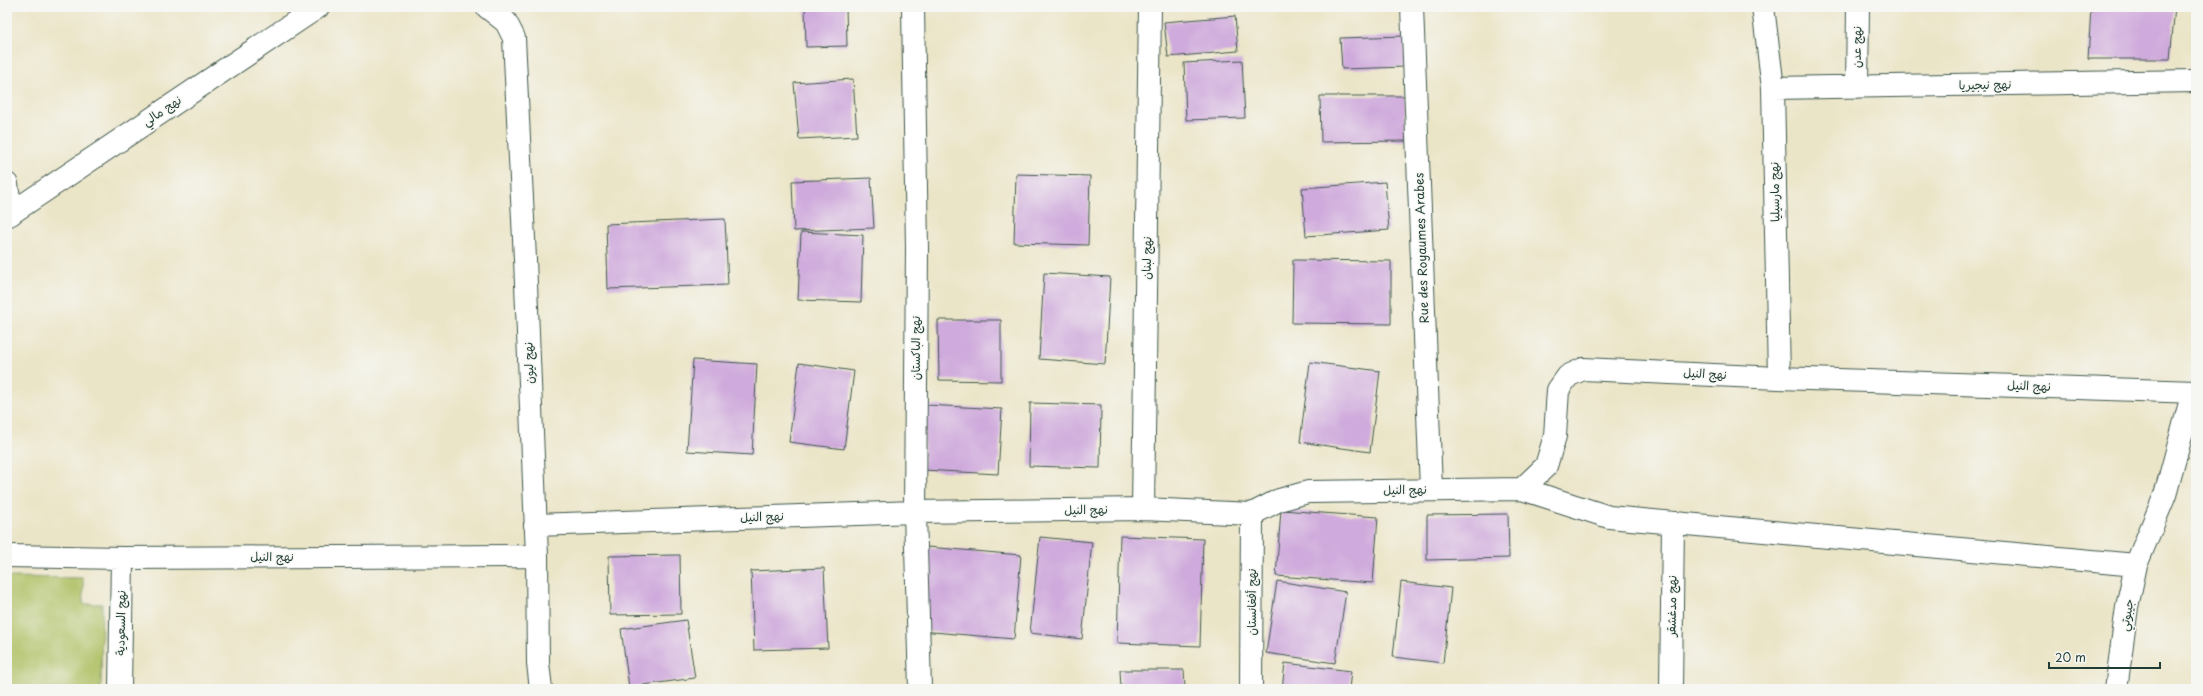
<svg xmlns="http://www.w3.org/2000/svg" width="2203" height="696" viewBox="0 0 2203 696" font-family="'Playpen Sans','Playpen Sans Arabic',sans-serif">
<rect width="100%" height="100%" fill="#f6f6f2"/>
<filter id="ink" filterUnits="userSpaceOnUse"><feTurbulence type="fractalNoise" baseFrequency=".025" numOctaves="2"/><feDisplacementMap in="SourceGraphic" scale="8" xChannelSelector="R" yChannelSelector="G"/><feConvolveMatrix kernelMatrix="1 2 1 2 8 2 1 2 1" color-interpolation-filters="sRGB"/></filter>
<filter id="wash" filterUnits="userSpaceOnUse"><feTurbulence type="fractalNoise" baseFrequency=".012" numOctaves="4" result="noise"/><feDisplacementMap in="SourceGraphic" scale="16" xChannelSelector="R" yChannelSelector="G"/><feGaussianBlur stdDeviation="0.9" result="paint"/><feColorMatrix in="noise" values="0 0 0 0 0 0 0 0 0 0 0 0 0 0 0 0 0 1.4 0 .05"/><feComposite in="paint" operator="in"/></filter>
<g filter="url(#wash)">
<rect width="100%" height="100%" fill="#ebe5c8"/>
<path fill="#aec064" stroke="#667e4c" d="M7 577 83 578V604H102L101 689H7Z"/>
<g id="blocks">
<path fill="#cfaadc" d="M805 7H846L847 46 806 47Z
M2091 7H2175L2170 59H2088Z
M1235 16 1238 51 1168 57 1164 22Z
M1405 36 1406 67 1342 69 1340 38Z
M1242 60 1245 118 1186 120 1184 63Z
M853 79 857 136 799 139 794 83Z
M1320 96H1405L1406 141 1321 142Z
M1016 174 1090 176 1088 245 1014 243Z
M871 178 874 228 794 231 792 181Z
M1385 182 1389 230 1306 236 1302 188Z
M725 219 728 285 608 289 606 224Z
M801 232 863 235 861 302 798 300Z
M1293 260 1391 261V324L1292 323Z
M1044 273 1110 277 1105 364 1039 359Z
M938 320H1001V381L939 380Z
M693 360 757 364 752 455 687 451Z
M1310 362 1380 371 1370 452 1300 442Z
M799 363 854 371 844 449 789 442Z
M1030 403 1101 405 1100 468 1029 466Z
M926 405 1002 409 998 474 923 470Z
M1281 510 1378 517 1373 583 1276 576Z
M1508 514 1509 558 1427 560V515Z
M1120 536 1203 539 1200 646 1117 643Z
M1040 537 1092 542 1082 639 1030 633Z
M927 547 1021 555 1014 639 921 631Z
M680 555 681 614 610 615 609 556Z
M824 568 828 648 754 650 751 571Z
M1277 581 1346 592 1335 663 1266 653Z
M1401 582 1451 588 1443 663 1393 657Z
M686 620 695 678 629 687 621 629Z
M1285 663 1351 671 1349 689H1282Z
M1120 670H1184L1185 689H1121Z"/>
</g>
</g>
<g filter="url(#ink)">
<use href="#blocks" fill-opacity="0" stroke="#3e564a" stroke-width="1"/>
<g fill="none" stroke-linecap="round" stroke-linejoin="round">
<defs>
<path id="minor" d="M487 7 506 22 514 38 525 259 537 556 538 663 541 689
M913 7 917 248 915 512 920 689
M1412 7 1431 489
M1763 7 1773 88 1779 378
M1857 87 1858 7
M1773 88 2196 81
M7 184 11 214
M7 216 318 7
M1522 489 1609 517 2136 565
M1143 509 1150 7
M535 525 915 512 1143 509 1252 514 1279 500 1308 492 1522 489 1546 466 1555 436 1558 390 1568 376 1583 369 1779 378 2196 392
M7 556 122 558 537 556
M120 689 122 558
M1251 689 1252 514
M1671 689 1673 523
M2116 689 2127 607 2136 565 2165 495 2193 392"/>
</defs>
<use href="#minor" stroke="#3e564a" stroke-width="24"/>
<use href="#minor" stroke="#fff" stroke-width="22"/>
</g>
</g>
<g text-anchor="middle" stroke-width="3" stroke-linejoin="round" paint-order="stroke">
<g font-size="12" fill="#1f3d34" stroke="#f6f6f2">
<text transform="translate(1857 47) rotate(-89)" y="4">نهج عدن</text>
<text transform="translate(1985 85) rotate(-1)" y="4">نهج نيجيريا</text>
<text transform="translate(162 111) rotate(-34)" y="4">نهج مالي</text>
<text transform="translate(1775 192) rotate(-91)" y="4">نهج مارسيليا</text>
<text transform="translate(1422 248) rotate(-92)" y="4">Rue des Royaumes Arabes</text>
<text transform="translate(1147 258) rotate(-89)" y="4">نهج لبنان</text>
<text transform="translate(916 348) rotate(-90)" y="4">نهج الباكستان</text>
<text transform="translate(529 363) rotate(-92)" y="4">نهج ليون</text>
<text transform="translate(1705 374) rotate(3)" y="4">نهج النيل</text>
<text transform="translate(2029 386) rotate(2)" y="4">نهج النيل</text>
<text transform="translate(1405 490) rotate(-1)" y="4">نهج النيل</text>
<text transform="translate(1086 510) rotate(-1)" y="4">نهج النيل</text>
<text transform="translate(762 517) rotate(-2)" y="4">نهج النيل</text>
<text x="272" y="561">نهج النيل</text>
<text transform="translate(1252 602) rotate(-90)" y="4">نهج أفغانستان</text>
<text transform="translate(1672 606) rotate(-89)" y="4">نهج مدغشقر</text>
<text transform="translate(2127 615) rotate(-80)" y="4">جيبوتي</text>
<text transform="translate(121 623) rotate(-89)" y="4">نهج السعودية</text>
</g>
</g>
<rect width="2203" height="696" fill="none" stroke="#f6f6f2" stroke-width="24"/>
<path d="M2049 662v6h111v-6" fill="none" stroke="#1f3d34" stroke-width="2"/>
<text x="2055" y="662" font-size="12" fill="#1f3d34" stroke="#f6f6f2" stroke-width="3" paint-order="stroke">20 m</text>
</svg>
